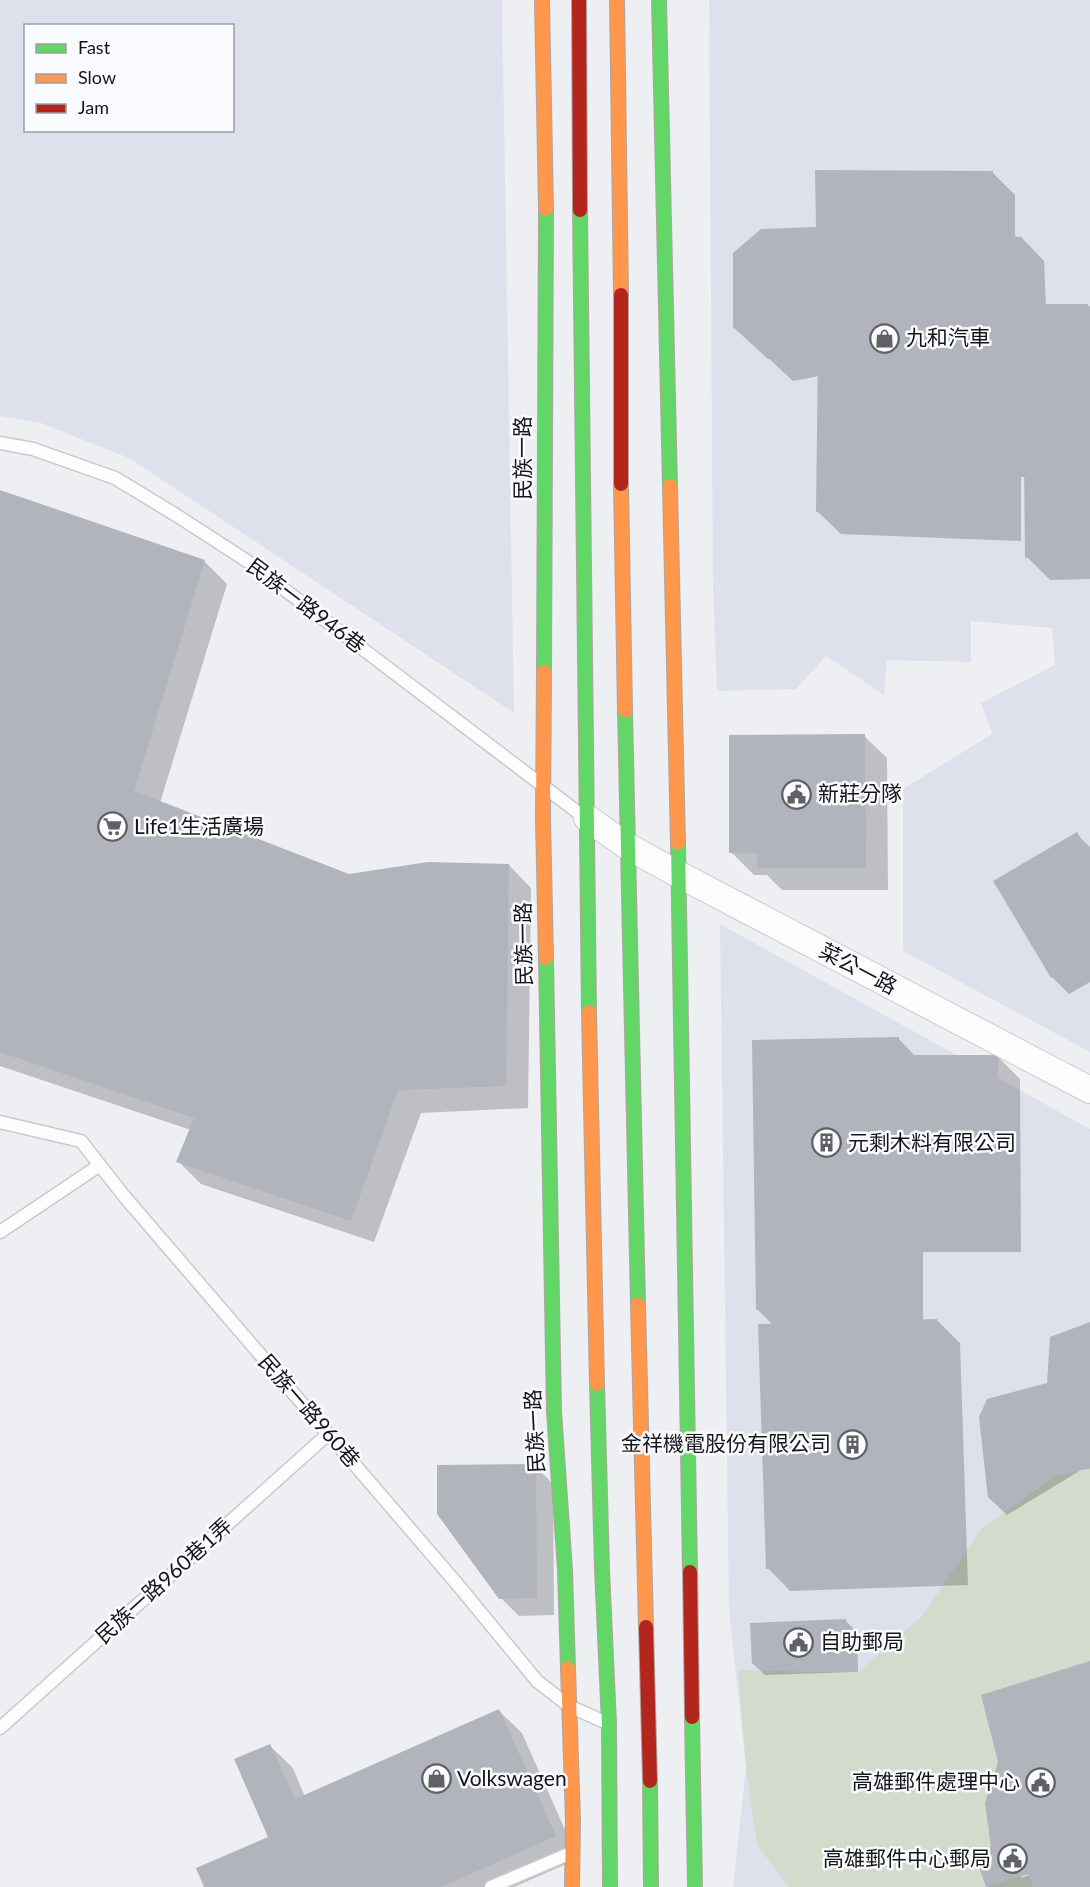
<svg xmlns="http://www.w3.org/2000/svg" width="1090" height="1887" viewBox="0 0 1090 1887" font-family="Lato,'Noto Sans TC',sans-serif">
<rect width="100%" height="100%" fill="#edeff3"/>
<path fill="#dee1eb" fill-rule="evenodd" d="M0 0H502L514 713 129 458 41 423 0 416ZM26 26H232V130H26Z
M709 0H1090V1052L903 951V789L992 734 981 703 1055 665 1052 628 971 621V662L887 660 884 695 826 656 796 689 717 691 713 589Z
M720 924 1090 1129V1887H733L746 1767 729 1610Z"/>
<path fill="#d3dccc" d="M1090 1469V1887H789L757 1845 746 1767 738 1670 858 1673 923 1615 981 1529 1055 1476Z"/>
<path fill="#0003" fill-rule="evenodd" d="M992 172 1015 195V238H1022L1044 261 1046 305H1088L1090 307V579L1050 580 1027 557 1026 477H1021V541L841 534 818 512 819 376 793 381 735 327 817 229Z
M0 491 204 561 227 584 160 803 348 876 509 865 531 888 528 1108 421 1113 374 1242 201 1184 178 1161 191 1130 0 1066Z
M864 736 887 758 888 890H782L767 875H754L731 852Z
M1076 834 1090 847V982L1069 994 1052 977Z
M899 1039 916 1057 997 1056 1020 1079 1021 1252H923V1321L937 1320 960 1343 968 1585 790 1591 768 1568 773 1325 758 1310Z
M1090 1323V1469L1081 1470 1007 1515 989 1498 981 1417 1049 1385Z
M535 1466 553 1484 554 1615 519 1616 501 1598Z
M845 1620 857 1632 858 1672 765 1675 753 1664Z
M1090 1662V1887H988L993 1848ZM1036 1873 1021 1878V1875Z
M499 1711 522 1733 578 1859 514 1887H206L270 1837V1746L293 1768 305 1797Z"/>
<path fill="#b1b4bc" d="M815 170 993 171V235L1022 237 1024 304H1088L1089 557 1025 558 1024 455H999V519L816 512 818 350 768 359 733 327V253L761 229 816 227Z
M0 490 205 560 134 791 349 874 428 862 509 864 506 1086 398 1090 351 1221 176 1162 194 1118 0 1052Z
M865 734 866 868H757V853H729V735Z
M1077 832 1090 854V954L1051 978 993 881Z
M899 1037V1055H998V1230H901V1308L756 1310 752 1040Z
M937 1319 946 1563 766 1569 758 1324Z
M1090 1322V1448L1063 1453 988 1498 979 1417 987 1399 1047 1383 1050 1337Z
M536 1464 537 1598 499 1599 437 1514V1465Z
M846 1619 847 1661 752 1664 750 1623Z
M1090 1661V1887H1033L1028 1874 986 1887 974 1852 991 1847 985 1803 998 1762 981 1695Z
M499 1709 556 1836 441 1887H204L196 1868 268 1837 234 1759 270 1744 295 1799Z"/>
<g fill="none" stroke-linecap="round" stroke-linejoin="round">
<defs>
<path id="lane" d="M0 443 33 449 115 478 176 515 247 561 580 814
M0 1122 81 1141 124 1196 458 1585 537 1681 569 1706 607 1723
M0 1232 100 1165
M0 1728 328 1434
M491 1887 571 1853"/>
<path id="street" d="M587 818 627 846 678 874 1090 1090"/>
<path id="fast" d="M659 0 670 486
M580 210 589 1012
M544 672 546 209
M625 711 638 1304
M678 843 690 1572
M546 958 554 1411 565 1570 568 1668
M597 1384 602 1569 609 1723 610 1887
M692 1717 695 1887
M650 1781 651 1887"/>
<path id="slow" d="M542 0 546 209
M617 0 621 295
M621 484 625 711
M670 486 678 843
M544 672 543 819 546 958
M589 1012 597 1384
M638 1304 646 1627
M568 1668 573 1821 572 1887"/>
<path id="jam" d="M579 0 580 210
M621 295V484
M690 1572 692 1717
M646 1627 650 1781"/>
</defs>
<use href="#lane" stroke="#c8c9cc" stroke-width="15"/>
<use href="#street" stroke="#c8c9cc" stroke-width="28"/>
<use href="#fast" stroke="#b1a5a1" stroke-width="16"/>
<use href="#slow" stroke="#b1a5a1" stroke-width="16"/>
<use href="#jam" stroke="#b1a5a1" stroke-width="16"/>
<use href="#lane" stroke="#fcfdfd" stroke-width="12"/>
<use href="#street" stroke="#fcfdfd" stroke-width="26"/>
<use href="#fast" stroke="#63d668" stroke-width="14"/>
<use href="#slow" stroke="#ff974d" stroke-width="14"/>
<use href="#jam" stroke="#b3261e" stroke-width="14"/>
</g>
<defs>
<symbol id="shop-ring" viewBox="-11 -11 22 22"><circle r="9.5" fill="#fafbfe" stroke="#606164" stroke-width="1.5"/><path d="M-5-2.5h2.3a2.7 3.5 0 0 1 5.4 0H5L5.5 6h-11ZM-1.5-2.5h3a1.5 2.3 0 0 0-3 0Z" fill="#606164"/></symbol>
<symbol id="civic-ring" viewBox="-11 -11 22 22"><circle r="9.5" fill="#fafbfe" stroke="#606164" stroke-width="1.5"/><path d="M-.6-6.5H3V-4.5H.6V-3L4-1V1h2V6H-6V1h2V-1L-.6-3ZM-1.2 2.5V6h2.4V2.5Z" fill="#606164"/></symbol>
<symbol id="supermarket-ring" viewBox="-11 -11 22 22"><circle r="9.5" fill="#fafbfe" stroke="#606164" stroke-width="1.5"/><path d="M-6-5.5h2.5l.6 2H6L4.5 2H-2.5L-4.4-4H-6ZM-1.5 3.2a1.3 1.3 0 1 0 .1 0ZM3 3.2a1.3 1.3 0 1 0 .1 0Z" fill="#606164"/></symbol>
<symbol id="building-ring" viewBox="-11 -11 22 22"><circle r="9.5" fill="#fafbfe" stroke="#606164" stroke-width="1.5"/><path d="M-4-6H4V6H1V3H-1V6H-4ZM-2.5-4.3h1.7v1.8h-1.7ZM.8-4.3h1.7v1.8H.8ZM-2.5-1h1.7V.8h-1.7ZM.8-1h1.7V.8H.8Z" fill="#606164"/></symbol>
</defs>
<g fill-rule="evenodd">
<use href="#shop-ring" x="868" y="322" width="33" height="33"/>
<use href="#civic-ring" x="780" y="778" width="33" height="33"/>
<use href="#supermarket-ring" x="96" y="810" width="33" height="33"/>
<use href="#building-ring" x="810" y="1126" width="33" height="33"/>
<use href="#building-ring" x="836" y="1428" width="33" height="33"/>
<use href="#civic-ring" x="782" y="1626" width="33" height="33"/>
<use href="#shop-ring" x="420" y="1762" width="33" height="33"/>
<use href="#civic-ring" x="1024" y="1766" width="33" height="33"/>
<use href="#civic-ring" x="996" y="1842" width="33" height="33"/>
</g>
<g text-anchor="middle" stroke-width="5" stroke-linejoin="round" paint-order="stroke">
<g font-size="21" fill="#141517" stroke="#fafbfe" text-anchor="start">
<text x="906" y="345">九和汽車</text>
<text x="818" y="801">新莊分隊</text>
<text x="134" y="834">Life1生活廣場</text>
<text x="848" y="1150">元剩木料有限公司</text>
<text x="831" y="1451" text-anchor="end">金祥機電股份有限公司</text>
<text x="820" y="1649">自助郵局</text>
<text x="457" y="1786">Volkswagen</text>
<text x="1020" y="1789" text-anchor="end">高雄郵件處理中心</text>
<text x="991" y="1866" text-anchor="end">高雄郵件中心郵局</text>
</g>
<g font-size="21" fill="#141517" stroke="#fafbfe">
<text transform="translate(523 458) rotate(-90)" y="7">民族一路</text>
<text transform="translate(306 606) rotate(37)" y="7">民族一路946巷</text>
<text transform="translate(524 944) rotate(-91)" y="7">民族一路</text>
<text transform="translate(858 969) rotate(28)" y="7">菜公一路</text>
<text transform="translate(309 1411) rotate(49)" y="7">民族一路960巷</text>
<text transform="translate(535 1431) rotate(-93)" y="7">民族一路</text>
<text transform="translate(164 1581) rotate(-42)" y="7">民族一路960巷1弄</text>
</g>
</g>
<rect x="24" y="24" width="210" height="108" fill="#fafbfe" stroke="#9e9fa2" stroke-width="1.5"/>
<rect x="36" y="44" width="30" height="9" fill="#63d668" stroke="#9e9fa2" stroke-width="1.5"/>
<text x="78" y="54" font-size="18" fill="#141517">Fast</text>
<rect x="36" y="74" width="30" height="9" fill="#ff974d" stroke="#9e9fa2" stroke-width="1.5"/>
<text x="78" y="84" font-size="18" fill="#141517">Slow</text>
<rect x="36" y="104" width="30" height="9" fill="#b3261e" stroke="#9e9fa2" stroke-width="1.5"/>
<text x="78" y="114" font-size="18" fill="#141517">Jam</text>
</svg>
